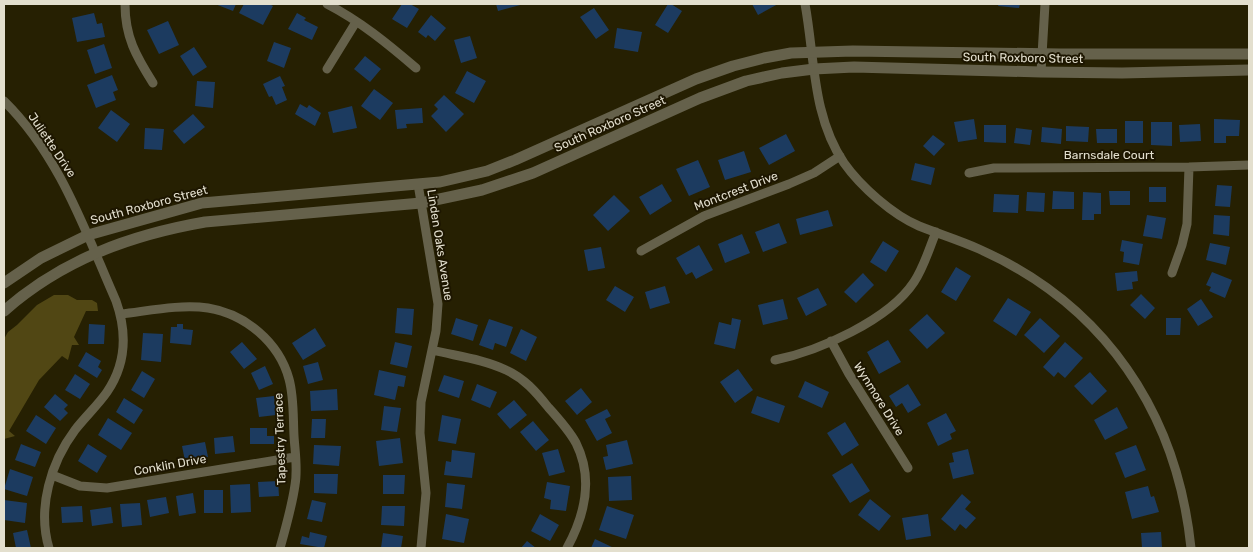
<svg xmlns="http://www.w3.org/2000/svg" width="1253" height="552" viewBox="0 0 1253 552" font-family="Rubik,sans-serif">
<rect width="100%" height="100%" fill="#262002"/>
<path fill="#514714" d="M54 295H68L77 300H92L97 303 98 311H86L74 337 79 345H72L68 360 62 356 39 380 9 431 15 436 4 439V339L8 332 17 325 37 305Z"/>
<path fill="#1c3b60" d="M215 4H236L233 11Z
M244 4H269L273 6 263 25 239 13Z
M402 4H410L419 9 407 28 392 19Z
M496 4H524L498 11Z
M668 4H671L682 11 668 33 655 25Z
M752 4H778L758 15Z
M999 4H1020L1019 8 998 6Z
M594 8 609 30 596 39 580 17Z
M94 13 97 24 102 23 105 37 77 42 72 18Z
M297 13 306 18 304 20 318 27 312 40 288 29Z
M431 15 446 28 435 41 428 35 426 38 418 32Z
M168 21 179 45 159 54 147 30Z
M617 28 642 32 638 52 614 48Z
M470 36 477 58 461 63 454 40Z
M274 42 291 48 284 68 267 61Z
M104 44 112 68 95 74 87 50Z
M194 47 207 67 193 76 180 56Z
M365 56 381 69 370 82 354 69Z
M467 71 486 81 474 103 455 93Z
M112 75 118 90 113 92 116 100 96 108 87 85Z
M280 76 285 86 282 87 287 100 276 105 272 96 269 97 263 84Z
M197 81 215 82 213 108 195 106Z
M374 89 393 103 380 120 361 106Z
M444 95 464 114 446 132 431 116 438 109 434 105Z
M300 104 307 108 309 105 321 113 315 126 295 114Z
M352 106 357 128 333 133 328 112Z
M422 108 423 123 406 124 407 128 397 129 395 110Z
M111 110 130 124 117 142 98 128Z
M193 114 205 127 184 144 173 131Z
M974 119 977 139 958 142 954 122Z
M1214 119 1240 120 1239 136H1226V143H1214Z
M1125 121H1143V143H1125Z
M1151 122H1172V146L1151 145Z
M1200 124 1201 141 1180 142 1179 125Z
M984 125H1006V143L984 142Z
M1066 126 1089 127 1088 142 1066 141Z
M1042 127 1062 129 1061 144 1041 142Z
M145 128 164 129 162 150 144 149Z
M1016 128 1032 130 1030 145 1014 143Z
M1096 129H1117V143H1097Z
M786 134 795 151 769 165 759 148Z
M933 135 945 144 934 156 923 146Z
M744 151 751 172 725 180 718 160Z
M698 160 710 187 689 196 676 169Z
M915 163 935 168 931 185 911 180Z
M662 184 672 201 650 215 639 197Z
M1217 185 1232 186 1230 207 1215 206Z
M1149 187H1166V202H1149Z
M1053 191 1074 192V209H1052Z
M1109 191H1130V205H1110Z
M1027 192 1045 193 1044 212 1026 211Z
M1083 192 1101 193V214H1094V220H1082Z
M994 194 1019 195 1018 213 993 212Z
M614 195 630 211 608 231 593 215Z
M828 210 833 226 800 235 796 219Z
M1147 215 1166 218 1162 239 1143 236Z
M1214 215 1230 216 1229 236 1213 234Z
M779 223 787 243 763 252 755 232Z
M742 234 750 253 725 263 718 244Z
M1122 240 1143 244 1139 265 1123 262 1124 252 1120 251Z
M883 241 899 251 886 272 870 262Z
M1210 243 1230 247 1226 265 1206 260Z
M699 245 713 270 696 279 692 272 686 275 676 258Z
M601 247 605 268 588 271 584 250Z
M956 267 971 276 956 301 941 292Z
M1137 271 1138 281 1132 282 1133 289 1117 291 1115 273Z
M1212 272 1232 280 1225 298 1209 291 1211 287 1206 285Z
M863 273 874 285 856 303 844 292Z
M615 286 634 297 625 312 606 300Z
M665 286 670 303 650 309 645 292Z
M818 288 827 305 806 316 797 298Z
M1141 294 1155 308 1145 319 1130 305Z
M1008 298 1031 312 1016 336 993 321Z
M783 299 788 319 763 325 758 305Z
M1201 299 1213 317 1198 326 1187 309Z
M397 308 414 309 412 335 395 333Z
M927 314 945 333 927 349 909 330Z
M456 318 478 325 473 341 451 334Z
M732 318 741 320 735 349 714 344 719 322 731 325Z
M1040 318 1060 336 1044 353 1024 335Z
M1166 318H1181L1180 335H1166Z
M489 319 513 327 506 347 495 343 493 350 479 345Z
M89 324 105 325 104 344H88Z
M177 324H183V329L193 330 191 345 170 343 171 327H177Z
M315 328 326 346 303 360 292 343Z
M521 329 537 337 526 361 510 353Z
M143 333 163 334 161 362 141 360Z
M888 340 901 362 879 374 867 352Z
M242 342 257 359 244 369 230 352Z
M395 342 412 346 407 368 390 364Z
M1065 342 1083 358 1065 378 1058 372 1054 377 1043 367Z
M86 352 101 361 98 367 102 370 97 378 78 366Z
M318 362 323 380 308 384 303 366Z
M265 366 273 384 259 390 251 373Z
M738 369 753 390 735 403 720 382Z
M379 370 406 376 404 387 398 386 395 400 374 395Z
M142 371 155 379 144 398 131 390Z
M1090 372 1107 391 1092 405 1074 386Z
M75 374 90 384 80 399 65 390Z
M444 375 464 381 459 398 438 391Z
M805 381 829 392 822 408 798 397Z
M477 384 497 392 490 408 471 400Z
M908 384 921 405 908 413 902 403 896 407 889 396Z
M581 388 592 402 577 415 565 401Z
M337 389 338 410 311 411 310 391Z
M55 394 68 405 64 409 68 413 60 421 44 407Z
M274 396 276 415 259 417 256 398Z
M757 396 785 406 779 423 751 413Z
M124 398 143 410 134 424 116 412Z
M514 400 527 415 510 429 497 414Z
M384 406 401 408 397 432 381 430Z
M1117 407 1128 428 1105 440 1094 420Z
M607 409 611 416 605 419 612 433 597 441 585 420Z
M946 413 956 431 950 434 952 439 938 446 927 423Z
M36 415 56 428 46 444 26 431Z
M442 415 461 419 456 444 438 441Z
M108 418 132 433 121 450 98 435Z
M312 419H326L325 438H311Z
M533 421 549 440 536 451 520 432Z
M845 422 859 445 842 456 827 433Z
M250 428H267V436H274V444H250Z
M233 436 235 452 215 454 214 438Z
M400 438 403 463 379 466 376 441Z
M627 440 633 464 606 470 603 457 608 456 606 445Z
M205 442 208 457 185 461 182 446Z
M21 444 41 452 35 467 15 460Z
M88 444 107 456 97 473 78 461Z
M314 445 341 446 339 466 313 464Z
M1136 445 1146 470 1125 478 1115 453Z
M558 449 565 472 549 476 542 453Z
M968 449 974 474 953 479 949 463 954 462 952 453Z
M452 450 475 453 472 478 444 475 446 461 451 462Z
M852 463 870 491 850 503 832 475Z
M10 469 33 477 27 496 4 489Z
M314 474H338L337 494 314 493Z
M383 475H405L404 494H383Z
M631 476 632 500 609 501 608 477Z
M278 481 279 496 259 497 258 482Z
M547 482 570 486 566 511 550 509 551 500 544 498Z
M447 483 465 485 462 509 445 507Z
M250 484 251 512 231 513 230 485Z
M1148 486 1151 497 1154 496 1159 512 1132 519 1125 492Z
M204 490H223V513H204Z
M193 493 196 513 179 516 176 496Z
M962 494 971 502 965 509 976 518 966 529 960 524 955 531 941 519Z
M166 497 169 513 150 517 147 500Z
M870 499 891 516 879 531 858 515Z
M4 500 27 503 25 523 4 520Z
M312 500 326 503 322 522 307 519Z
M140 503 142 525 122 527 120 504Z
M82 506 83 522 62 523 61 507Z
M382 506H405L404 526 381 525Z
M607 506 634 515 626 539 599 530Z
M111 507 113 523 92 526 90 510Z
M446 514 469 519 464 543 442 539Z
M540 514 559 525 550 541 531 531Z
M928 514 931 536 906 540 902 518Z
M27 530 31 548H16L13 533Z
M310 532 327 536 324 548 300 544 302 536 309 538Z
M1161 532 1162 548H1142L1141 533Z
M383 533 403 536 401 548H381Z
M595 539 614 548H591Z
M527 541 536 548H521Z"/>
<g fill="none" stroke-linecap="round" stroke-linejoin="round">
<path stroke="#65614b" stroke-width="9" d="M125 4C125 37 136 56 153 83
M327 4C360 21 388 44 416 68
M805 4C815 58 812 116 844 163 861 187 893 215 919 226 939 234 959 240 979 249 1105 305 1177 413 1191 548
M327 69 356 22
M1041 72 1045 4
M4 101C60 156 85 231 116 301 127 332 126 364 107 392 98 405 85 417 75 430 51 462 37 508 49 548
M969 173 994 168 1189 167 1249 165
M418 184 438 304 436 331 421 402 420 433 426 493 421 548
M641 251 704 216 789 184 814 173 840 156
M1172 273 1182 245 1187 224 1189 167
M121 314C148 311 180 304 208 308 245 314 279 342 289 379 294 397 293 417 294 436 295 452 298 469 295 485 292 506 286 527 280 548
M831 341 849 374 908 468
M432 350C456 356 483 359 506 370 524 378 536 392 548 407 558 418 569 430 576 443 594 479 585 515 567 548
M775 360C819 351 889 320 914 282 924 267 929 249 936 232
M52 475 80 486 107 488 295 457"/>
<path stroke="#65614b" stroke-width="11" d="M4 283 41 258 88 235 202 203 440 182 487 171 515 160 696 79 733 66 764 58 791 53 853 51 1060 54H1249
M4 311C62 260 130 235 205 222L421 203 482 190 533 173 700 98 746 81 782 73 814 69 854 67 1041 72 1122 73 1249 70"/>
</g>
<g text-anchor="middle" stroke-width="4" stroke-linejoin="round" paint-order="stroke">
<g font-size="12" fill="#e3dfce" stroke="#1d1600">
<text transform="translate(1023 58) rotate(1)" y="4">South Roxboro Street</text>
<text transform="translate(610 124) rotate(-24)" y="4">South Roxboro Street</text>
<text transform="translate(52 145) rotate(56)" y="4">Juliette Drive</text>
<text x="1109" y="159">Barnsdale Court</text>
<text transform="translate(736 191) rotate(-21)" y="4">Montcrest Drive</text>
<text transform="translate(149 205) rotate(-15)" y="4">South Roxboro Street</text>
<text transform="translate(440 245) rotate(81)" y="4">Linden Oaks Avenue</text>
<text transform="translate(879 399) rotate(58)" y="4">Wynmore Drive</text>
<text transform="translate(280 439) rotate(-92)" y="4">Tapestry Terrace</text>
<text transform="translate(170 465) rotate(-10)" y="4">Conklin Drive</text>
</g>
</g>
<rect width="1253" height="552" fill="none" stroke="#e3dfce" stroke-width="10"/>
</svg>
